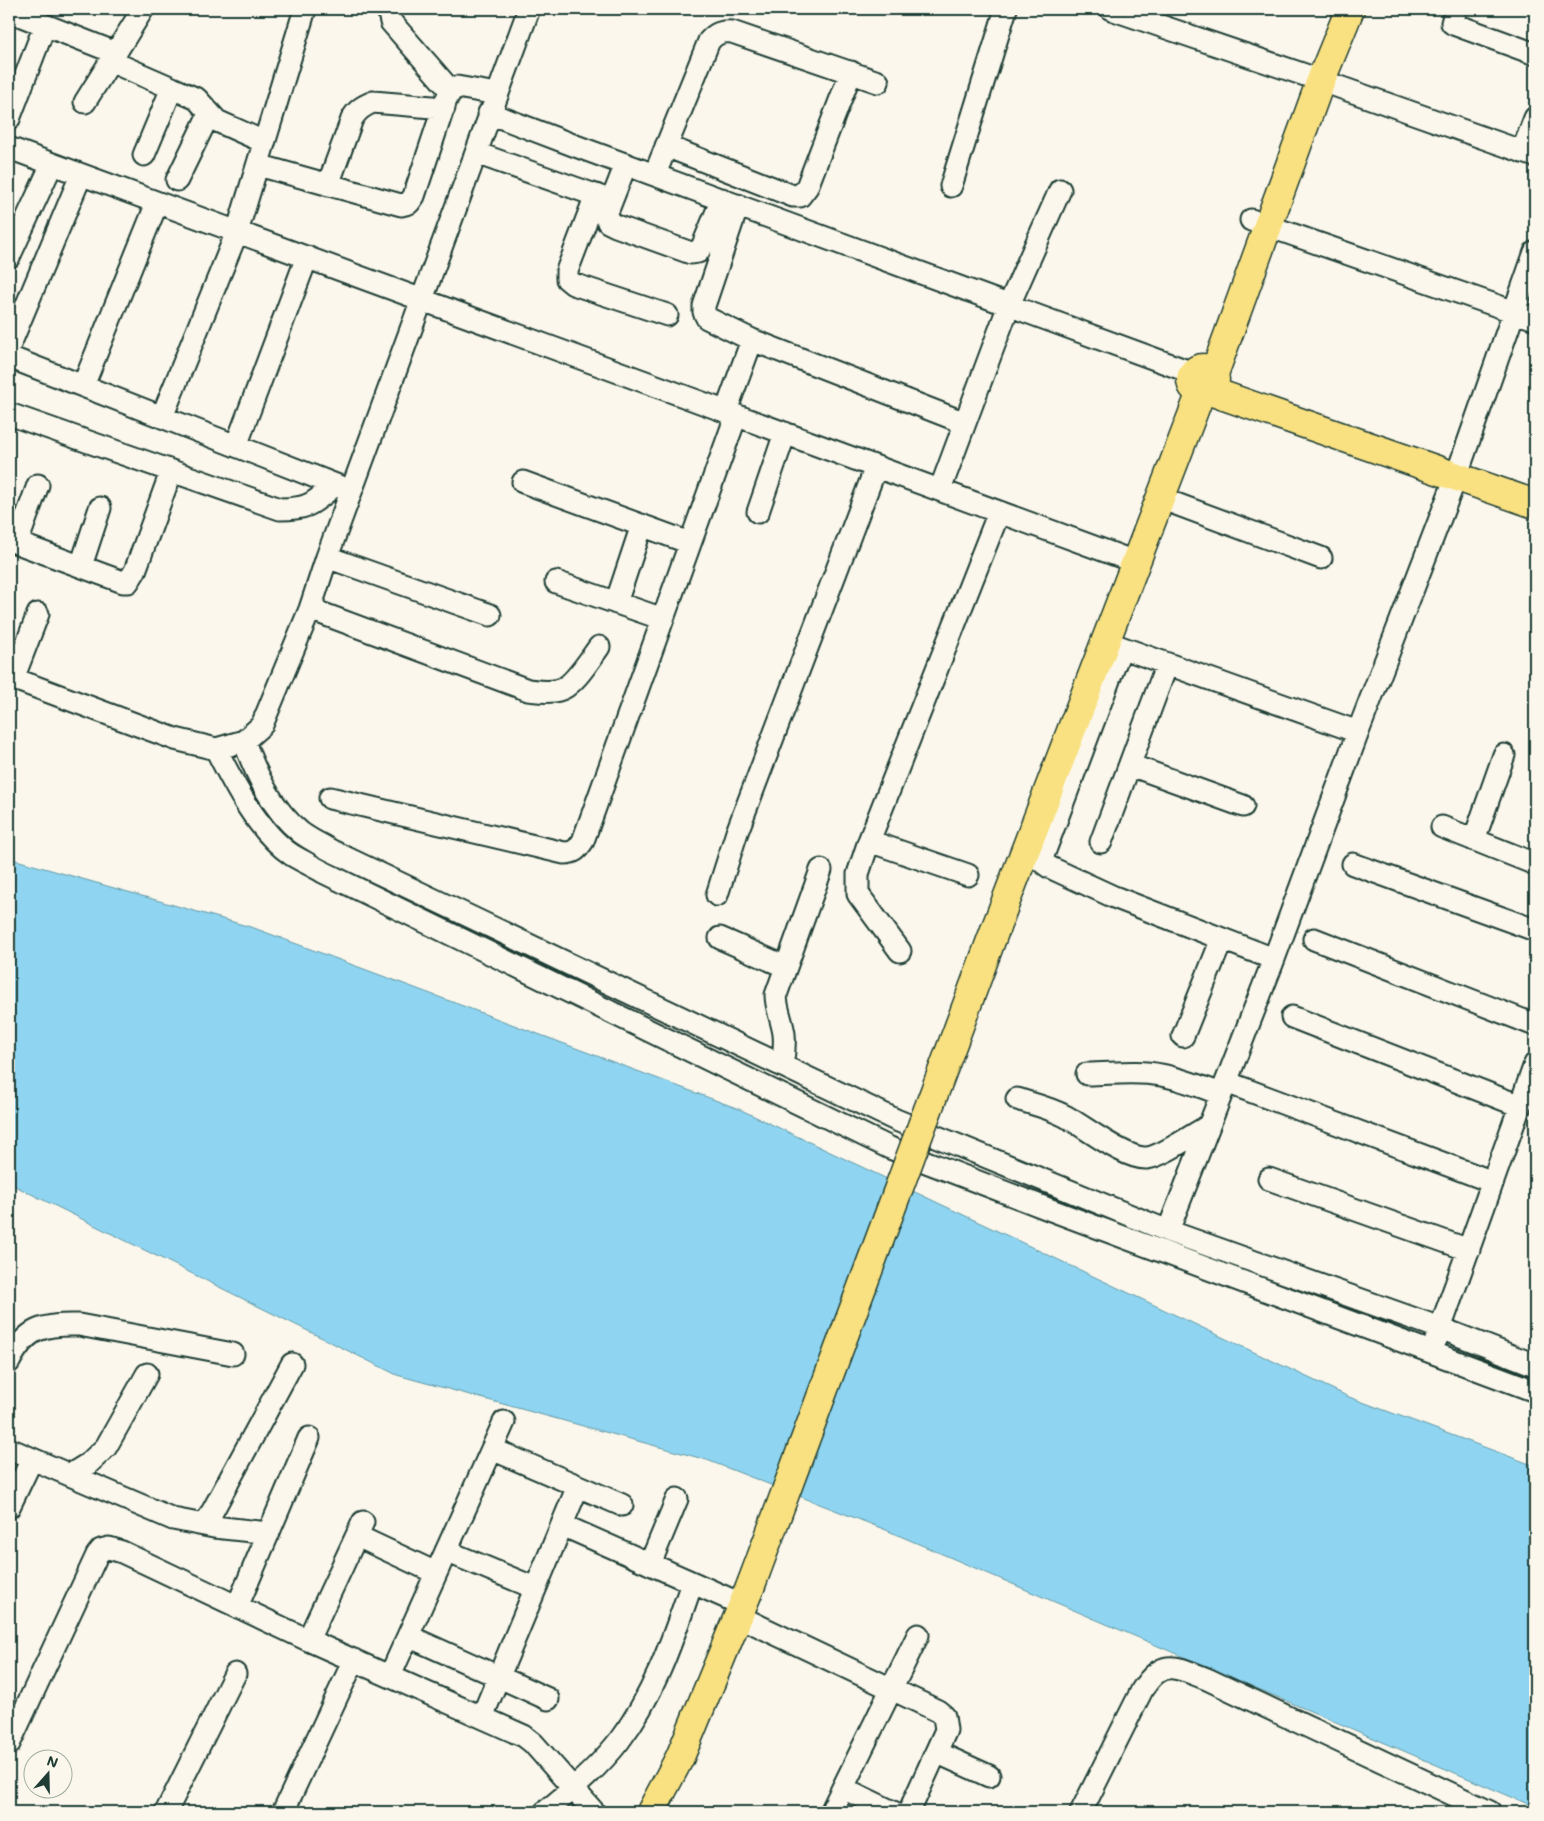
<svg xmlns="http://www.w3.org/2000/svg" width="1544" height="1821" viewBox="0 0 1544 1821" font-family="Mali,sans-serif">
<rect width="100%" height="100%" fill="#fbf7ec"/>
<filter id="ink" filterUnits="userSpaceOnUse"><feTurbulence type="fractalNoise" baseFrequency=".02" numOctaves="2"/><feDisplacementMap in="SourceGraphic" scale="10" xChannelSelector="R" yChannelSelector="G"/><feConvolveMatrix kernelMatrix="1 2 1 2 8 2 1 2 1" color-interpolation-filters="sRGB"/></filter>
<g filter="url(#ink)">
<path fill="#8fd5f1" stroke="#6298a5" d="M9 858 254 928 739 1109 1349 1397 1535 1466V1807L886 1530 707 1460 397 1375 9 1183Z"/>
<g fill="none" stroke-linecap="round" stroke-linejoin="round">
<defs>
<path id="minor" d="M388 9 391 22 451 91
M1111 9 1308 76 1535 156
M1456 9 1452 23 1456 25 1535 54
M9 11 116 53
M110 61 172 88 144 155
M172 88 197 99 217 121 264 142
M85 102 143 9
M489 113 573 145 1193 373
M9 119 45 25
M666 146 793 196H800L807 187 851 72
M9 148 1135 562
M1522 152 1535 118
M476 153 609 200
M626 164 606 215 608 222 616 226 691 253 698 252 703 245 722 199
M258 165 401 205 409 203 414 196 446 100 451 91 457 87 497 94
M655 174 709 41C716 33 722 31 732 32L878 82
M177 180 209 114
M328 185 352 119C357 110 363 106 373 102L444 108
M951 186 1006 9
M596 195 567 271V279L573 284 667 315
M738 205 704 306V312L707 318 752 340 965 423
M1251 220 1535 319
M9 257 52 164
M9 347 81 175
M9 357 351 491
M83 386 157 203
M726 411 752 340
M9 414 280 509C310 509 313 503 335 485
M162 417 237 232 305 9
M236 446 307 257
M523 482 690 543
M940 490 1009 305 1060 190
M1160 498 1321 558
M758 512 785 433
M9 540 123 582H128L135 571 171 472
M17 543 38 485
M327 557 490 615
M81 566 100 508
M556 582 663 619
M616 603 642 525
M310 609 528 690C538 691 549 693 559 690 573 687 590 659 599 647
M1109 643 1358 732
M1121 648 1041 861 1049 867 1114 897 1274 959
M9 677 175 739 216 749 244 741 262 725 310 609 327 557 529 9
M13 679 38 614
M244 741C256 774 272 809 300 832 309 839 320 844 330 850L896 1120 1168 1231 1440 1328 1535 1365
M216 749C234 785 258 832 292 855 302 861 313 866 323 872L890 1148 1051 1210 1535 1391
M1130 765 1243 806
M330 798 564 853C574 853 577 850 583 841L736 416
M1442 827 1535 864
M1474 840 1504 755
M869 841 968 875
M1101 842 1167 664
M1353 864 1535 930
M717 895 737 832 876 467
M720 938 786 967
M1314 939 1535 1025
M900 951 858 894V874L869 841 999 512
M1292 1017 1520 1106
M1183 1036 1222 939
M782 1066C784 1055 785 1045 784 1034 782 1020 776 1008 776 995L821 870
M1087 1074C1111 1074 1137 1070 1161 1075 1182 1079 1202 1087 1221 1094
M1226 1082 1493 1182
M1017 1099C1033 1104 1050 1108 1065 1116 1084 1126 1126 1160 1147 1158 1161 1157 1194 1134 1208 1126
M1269 1179 1469 1250
M1168 1231 1274 959 1358 732 1456 477 1535 252
M1436 1340 1535 1064
M9 1362C26 1328 43 1324 79 1325L233 1354
M9 1449 173 1519 214 1527 269 1533
M492 1449 622 1505
M70 1475 88 1464 106 1447 147 1374
M9 1507 32 1459
M205 1525 292 1364
M562 1525 743 1605
M357 1536 436 1573
M446 1551 535 1588
M650 1564 677 1499
M237 1607 309 1438
M738 1616 938 1711 944 1716 946 1730 909 1812
M408 1636 548 1699
M308 1640 363 1522
M390 1676 504 1422
M482 1717 578 1486
M9 1744 97 1555 101 1550 109 1548 122 1552 308 1640 524 1736 533 1743 594 1812
M936 1752 989 1776
M843 1788 893 1812
M166 1812 235 1674
M283 1812 354 1660
M545 1812C570 1792 599 1767 619 1741 655 1694 673 1638 692 1583
M831 1812 918 1635
M1081 1812 1142 1690C1163 1657 1176 1667 1207 1679L1490 1812"/>
<path id="major" d="M996 927 1201 392
M651 1812 680 1757 751 1585"/>
<path id="highway" d="M1191 380a12 12 0 1 1 24 0a12 12 0 1 1-24 0Z
M1214 374 1321 80 1350 9
M1210 391 1535 504"/>
</defs>
<use href="#minor" stroke="#1f3d34" stroke-width="25"/>
<use href="#major" stroke="#1f3d34" stroke-width="31"/>
<use href="#highway" stroke="#1f3d34" stroke-width="31"/>
<use href="#minor" stroke="#fbf7ec" stroke-width="21"/>
<use href="#major" stroke="#f9e181" stroke-width="28"/>
<use href="#highway" stroke="#f9e181" stroke-width="28"/>
<defs>
<path id="major-bridge" d="M751 1585 996 927"/>
</defs>
<use href="#major-bridge" stroke="#1f3d34" stroke-width="31" stroke-linecap="butt"/>
<use href="#major-bridge" stroke="#f9e181" stroke-width="28"/>
</g>
</g>
<rect width="1544" height="1821" fill="none" stroke="#fbf7ec" stroke-width="30"/>
<rect x="15" y="15" width="1514" height="1791" fill="none" stroke="#1f3d34" stroke-width="2" filter="url(#ink)"/>
<g transform="translate(48 1774) rotate(20)"><circle r="24" fill="#fbf7ec" stroke="#a3ada2"/>
<path d="M0-4L9 19L0 12L-9 19Z" fill="#1f3d34"/>
<text y="-8" font-size="14" font-weight="bold" text-anchor="middle" fill="#1f3d34">N</text>
</g>
</svg>
